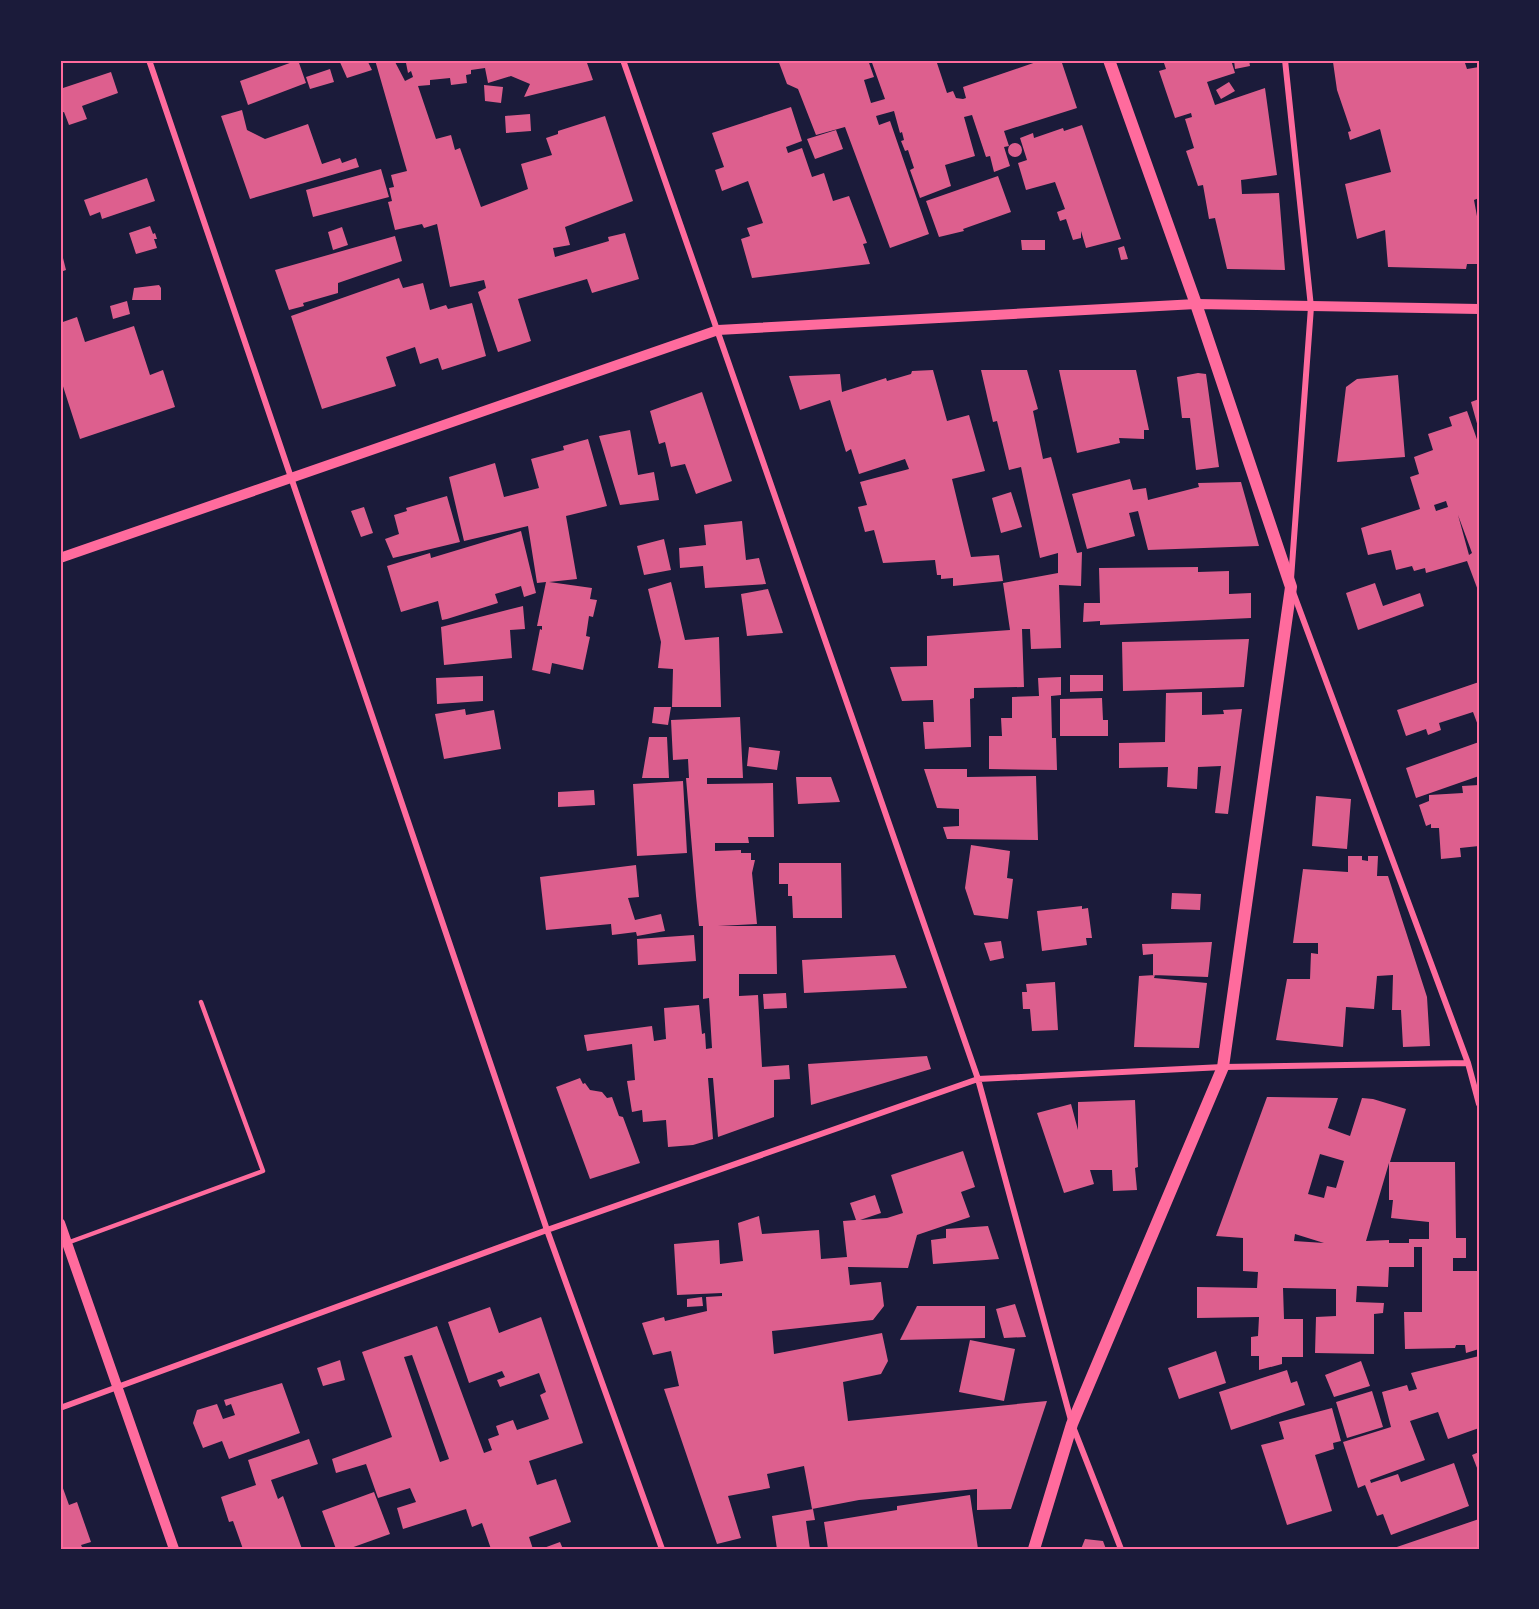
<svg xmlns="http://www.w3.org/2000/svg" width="1539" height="1609" viewBox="0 0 1539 1609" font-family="'Fira Sans Condensed',sans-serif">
<rect width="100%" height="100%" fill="#1b1b3a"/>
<path fill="#dd5f8e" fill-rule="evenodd" d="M298 60 306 83 248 105 240 81Z
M339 60H367L372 70 347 78Z
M375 60H394L405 81 413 77 411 71 408 73 406 63 422 60H586L593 80 524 97 530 84 511 76 488 83 485 68 471 70V74L466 75 467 83 451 85 450 78 430 80V85L418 86 436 139 451 135 455 150 460 148 481 207 528 189 521 164 552 155 546 138 558 134V131L605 116 633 201 565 227 570 245 553 248 555 257 609 241 608 237 625 233 639 279 592 293 587 279 518 299 531 341 498 352 478 292 486 288 484 280 450 287 437 224 424 228 422 224 395 230 388 202 392 201 389 188 394 187 391 175 407 171Z
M778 60H868L874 77 864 80 871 103 885 99 871 60H936L947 93 953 91 956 98 963 99 966 98 963 87 1042 60H1061L1077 108 1004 131 1009 146 1004 147 1010 166 994 172 990 156 986 157 972 115 964 117 975 156 945 165 951 186 920 198 910 170 914 168 908 150 905 151 901 141 904 140 902 132 900 133 894 111 876 116 879 125 890 121 929 234 890 248 845 127 816 135 798 89 787 84Z
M1163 60H1231L1235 73 1207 82 1215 105 1265 88 1277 175 1241 180 1242 194 1279 193 1285 270 1227 269 1215 218 1209 219 1203 185 1198 186 1186 151 1194 148 1185 119 1192 117 1191 113 1175 118 1159 71 1166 69Z
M1234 60H1249L1250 66 1235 69Z
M1340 60H1464L1467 69 1479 67V198L1474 200 1479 227V264H1467L1466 269 1388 267 1385 230 1357 239 1345 184 1391 172 1380 129 1350 140 1348 132 1351 131 1337 90 1333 62Z
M330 69 334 82 310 89 306 77Z
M111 72 118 93 82 106 87 119 69 125 64 112 60 113V89Z
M1229 82 1235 91 1221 99 1216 90Z
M484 85 503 87 501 103 485 101Z
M791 107 802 141 786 147 788 153 802 148 812 177 824 173 833 201 849 196 867 243 863 244 870 264 752 278 741 239 750 236 747 228 763 223 748 181 722 191 715 170 724 167 712 133Z
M242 110 247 130 265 139 308 124 322 164 340 158 342 163 356 158 359 167 250 199 221 116Z
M530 114 531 131 506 133 505 116Z
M1082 125 1121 239 1086 248 1081 231V238L1073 240 1066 219 1060 221 1057 212 1065 209 1055 182 1026 190 1018 163 1027 160 1020 138 1033 133 1034 138 1063 128 1064 131Z
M836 130 843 149 815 159 807 139Z
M1008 150a7 7 0 1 1 14 0a7 7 0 1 1-14 0Z
M381 169 389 197 313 217 306 190Z
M998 176 1011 212 963 229 964 231 939 237 926 201Z
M147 178 155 201 102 219 100 212 90 216 84 200Z
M150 226 153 234 155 233 157 239H154L157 248 136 254 129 233Z
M342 227 348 245 333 250 328 232Z
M395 236 402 261 338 283V293L303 303 304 306 289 310 275 270Z
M1021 240H1045V250H1022Z
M1124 246 1128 259 1121 260 1118 248Z
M61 250 66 270 60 272V251Z
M399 278 403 288 423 283 430 310 446 305 448 309 472 303 486 356 442 370 438 358 420 364 415 347 386 357 396 386 322 409 291 316Z
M159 285 161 288V300H132L134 288Z
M127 301 130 314 113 319 110 306Z
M77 317 85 342 134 326 150 375 163 370 175 407 80 439 60 377V323Z
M933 370 947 421 969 415 985 471 952 479 971 557 999 555 1003 581 953 586V578L941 579V575H937L935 560 883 563 874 530 865 532 858 507 867 505 860 482 909 469 905 459 859 474 851 449 846 452 830 400 800 410 789 376 840 374 842 392 886 378 887 381 911 374 912 371Z
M981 370H1027L1038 409 1033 411 1043 459 1051 457 1077 553 1082 552 1081 586 1059 585 1061 648 1031 649 1030 629H1022L1024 687 974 688V698L970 699 971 747 925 749 923 722H934L933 700 902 701 890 667 927 666V636L1010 630 1003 583 1058 573V553L1040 558 1021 467 1009 470 997 421 993 422Z
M1059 370H1136L1149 430H1144V439L1119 438 1120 443 1077 453Z
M1198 373 1206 374 1219 467 1196 470 1190 418H1182L1177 377Z
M1398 375 1405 457 1337 462 1346 387 1357 379Z
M702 392 732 481 696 494 685 464 671 467 665 442 659 444 650 411Z
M1479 399V427H1478L1471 402Z
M1467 411 1479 445V593L1467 561 1426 573 1425 568 1414 571 1412 566 1396 570 1391 550 1368 555 1361 528 1420 509 1410 477 1419 474 1414 457 1433 450 1428 434 1452 426 1449 417ZM1446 501 1448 507 1436 511 1434 505ZM1458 515 1472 553 1469 555Z
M630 430 638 475 654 472 659 500 620 505 599 436Z
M588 439 607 506 566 516 577 579 549 582 592 588 590 599 597 600 593 617 589 616 586 636 590 637 583 670 552 663 550 674 532 670 540 629 542 630V626H537L546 582 537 583 528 526 464 541 449 477 495 463 504 497 539 488 531 459 564 450 563 446Z
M1130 479 1133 490 1146 488 1148 500 1199 487 1198 483 1241 482 1259 546 1148 550 1138 511 1129 513 1135 536 1087 549 1072 494Z
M1011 492 1022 527 1001 533 992 498Z
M447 496 460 542 393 558 385 539 399 534 394 515 407 511 406 508Z
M364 507 373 533 361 537 351 511Z
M742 521 746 560 759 558 766 584 705 588 703 566 680 568 679 548 706 545 704 525Z
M521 531 536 593 524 597 521 586 495 594 498 603 447 619 442 620 438 601 401 612 387 566 430 553 431 558Z
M664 539 671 570 644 575 637 546Z
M1198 567V572L1229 571V594L1251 593V618L1100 625V621L1083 622 1084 603H1100L1099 568Z
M671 582 685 640 719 637 721 707H672L673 669 658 668 661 642 648 589Z
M1375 583 1383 606 1420 593 1424 606 1358 630 1346 593Z
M768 589 783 633 747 636 741 594Z
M523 606 525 629 510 630 512 658 444 665 441 627Z
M1249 639 1244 687 1123 691 1122 642Z
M1070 675H1103V691L1070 692Z
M483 676V701L437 704 436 678Z
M1061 677V695L1051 696 1052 738H1056L1057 770 989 769V736H1002L1001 718H1012V697L1039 696 1038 678Z
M1479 682V728L1473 712 1439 723 1441 730 1428 735 1426 729 1406 736 1397 710Z
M1202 692V715L1224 714 1223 710 1242 709 1228 814 1215 813 1221 766 1198 767 1197 789 1167 787 1168 767 1119 768V743L1165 742 1166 693Z
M1102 698 1103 720H1108V736H1060V699Z
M654 707H671L668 725 652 723Z
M465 709 466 715 494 710 501 749 444 759 435 714Z
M740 717 743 778H707V784L773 783 774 837H748L749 843H715V851L741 850V853H751V860H755L752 873 757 924 718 926H776L777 974H739V996L758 995 762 1067 789 1065 790 1079 774 1080V1117L718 1137 713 1078H708L713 1139 693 1145 668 1147 666 1120 643 1122 642 1110 632 1112 627 1081 635 1080 632 1044 587 1051 584 1035 652 1026 654 1041 666 1039 664 1008 699 1005 702 1034 705 1033 706 1049 712 1048 709 998 703 999V926H699L696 896 686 778H689L688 759 673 760 671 720Z
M649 737H667L669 778H642Z
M1479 742V776L1416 798 1406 768Z
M749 747 780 751 777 770 747 766Z
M924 769H967V777L1036 776 1038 840 947 839 943 827 959 826V809L937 808Z
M796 777H831L840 802 798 804Z
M683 781 687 853 637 856 633 784Z
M1479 785V846L1460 848 1461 857 1441 859 1439 828H1431V824L1426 826 1419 805 1429 801V795L1463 793 1462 786Z
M594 790 595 805 558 807V792Z
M1316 796 1351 799 1347 849 1312 846Z
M971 845 1010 851 1007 878 1013 879 1008 919 974 915 965 888Z
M1348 856H1362V860L1368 861V856H1378L1377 876H1388L1427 997 1430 1046 1403 1047 1401 1010H1392L1393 975 1377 976 1374 1009 1346 1007 1343 1047 1276 1040 1287 979H1310L1311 953 1318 954V943H1293L1303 869 1348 872Z
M779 863H841L842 918H793L792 896H788V884H779Z
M636 865 639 897 628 898 635 920 661 914 665 931 637 936 636 932 612 935 611 924 546 930 540 877Z
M1172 893 1201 894 1200 910 1171 909Z
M1082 906V909L1088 908 1092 938H1086L1087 945 1042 951 1037 911Z
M694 935 696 961 638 965 637 939Z
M1001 941 1004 958 990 961 984 943Z
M1212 942 1208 977 1153 975V954L1143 955 1142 944Z
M895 955 907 988 804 993 802 960Z
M1155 975 1154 978 1207 983 1199 1048 1134 1047 1139 976Z
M1055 982 1058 1030 1032 1031 1030 1009H1023L1022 992H1027L1026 984Z
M786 993 787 1008 764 1009 763 994Z
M927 1056 931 1069 811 1105 808 1064Z
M580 1078 583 1084 585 1083 590 1090 602 1092 607 1098 612 1097 619 1116 623 1117 640 1163 590 1179 556 1087Z
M1267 1097 1338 1098 1328 1128 1350 1136 1362 1098 1373 1099 1406 1109 1390 1162H1455L1456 1238H1466V1258H1453V1271H1479V1349L1466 1353 1465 1345H1456L1455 1348 1405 1349 1404 1312H1422V1247H1414V1267H1389L1388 1287 1357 1286 1356 1302 1384 1303 1383 1313 1374 1314V1354L1315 1353 1316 1317 1336 1316V1289L1283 1288 1284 1319H1303V1357H1282V1364L1259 1370V1356H1251V1337L1258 1336 1259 1317 1197 1318V1287L1257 1288 1258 1272 1243 1271V1238L1216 1236ZM1320 1154 1344 1161 1336 1188 1327 1186 1324 1198 1308 1194ZM1389 1163V1200H1393L1391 1218 1429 1222V1239H1409V1243H1389V1240L1366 1241ZM1295 1234 1324 1243 1294 1241Z
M1135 1100 1138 1167 1135 1168 1137 1190 1113 1191 1112 1170H1090L1094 1184 1064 1193 1037 1113 1071 1104 1078 1130V1102Z
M963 1151 975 1187 961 1192 970 1217 917 1235 908 1268 848 1267 850 1285 881 1282 884 1306 873 1320 772 1331 774 1354 882 1333 888 1361 881 1374 843 1382 848 1421 1047 1401 1011 1509 977 1510V1489L859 1500 812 1509 804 1466 767 1474 770 1488 728 1496 741 1538 717 1544 664 1389 679 1386 671 1351 653 1355 642 1323 664 1317 665 1321 707 1311 706 1297 722 1296V1293L677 1295 674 1244 719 1240 720 1264 743 1261 738 1223 759 1216 762 1234 819 1230 821 1259 847 1257 843 1221 856 1220 850 1203 875 1195 881 1213 860 1220 887 1218 903 1213 891 1175Z
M988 1226 999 1259 933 1264 931 1240 946 1238V1229Z
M702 1297 703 1306 687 1307V1299Z
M1015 1304 1026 1337 1004 1338 996 1309Z
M917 1306H985V1338L900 1340Z
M490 1307 499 1333 541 1317 583 1443 529 1461 537 1485 556 1479 571 1522 529 1537 533 1549H491L482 1523 472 1527 466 1509 403 1529 397 1508 416 1502 410 1488 378 1498 366 1464 336 1473 332 1459 392 1437 362 1352 437 1326 484 1453 492 1450 488 1439 499 1435 496 1426 513 1420 517 1430 549 1419 540 1395 546 1392 539 1373 500 1387 497 1380 505 1377 502 1371 469 1383 448 1322ZM412 1355 449 1459 440 1462 404 1357Z
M970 1340 1015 1349 1004 1401 959 1392Z
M1216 1351 1226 1383 1179 1399 1168 1368Z
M1479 1356V1428L1448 1439 1438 1412 1410 1421 1425 1460 1370 1480 1371 1483 1398 1474 1401 1482 1454 1463 1469 1506 1391 1535 1383 1514 1377 1516 1365 1485 1358 1488 1343 1442 1391 1427 1382 1392 1407 1385 1409 1391 1417 1389 1411 1373Z
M340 1360 345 1380 323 1386 317 1368Z
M1361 1361 1370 1386 1334 1397 1325 1375Z
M1287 1370 1291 1383 1297 1381 1305 1405 1231 1430 1219 1392Z
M282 1383 300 1433 229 1459 222 1441 203 1448 193 1423 197 1410 217 1404 223 1419 235 1415 231 1404 226 1406 224 1400Z
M1372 1391 1383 1427 1347 1438 1336 1402Z
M1332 1408 1341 1441 1333 1443 1334 1449 1315 1455 1332 1511 1287 1525 1261 1445 1284 1439 1279 1422Z
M309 1439 318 1464 271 1480 278 1499 283 1496 302 1549H243L233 1521 229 1522 221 1497 256 1485 248 1460Z
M1479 1452V1473L1472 1455Z
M60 1480 69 1505 77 1502 91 1542 81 1545 83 1549H60Z
M374 1492 390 1534 348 1549H336L322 1511Z
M970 1495 978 1549H828L824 1522 897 1510V1506Z
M813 1509 815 1520 806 1521 810 1549H777L772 1516Z
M1479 1519V1549H1391Z
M1085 1539 1103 1541 1106 1549H1081Z
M560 1542 563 1549H541Z"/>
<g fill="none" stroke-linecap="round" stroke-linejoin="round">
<path stroke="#ff6b9d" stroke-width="4.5" d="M67 1243 263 1171 201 1002"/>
<path stroke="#ff6b9d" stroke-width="6" d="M149 60 547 1230 662 1549
M623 60 978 1079 1072 1424 1121 1549
M1285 60 1311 307 1291 579
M1293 592 1468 1063 1479 1104
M60 1408 547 1230 978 1079 1223 1067 1468 1063"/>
<path stroke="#ff6b9d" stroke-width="10" d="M60 558 718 330 1196 304 1479 309
M60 1223 174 1549"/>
<path stroke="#ff6b9d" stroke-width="12" d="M1034 1549 1072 1424 1223 1067 1291 587 1196 304 1109 60"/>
</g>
<rect width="1539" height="1609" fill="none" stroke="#1b1b3a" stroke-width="123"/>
<rect x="62" y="62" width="1416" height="1486" fill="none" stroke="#ff6b9d" stroke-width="2"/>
</svg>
